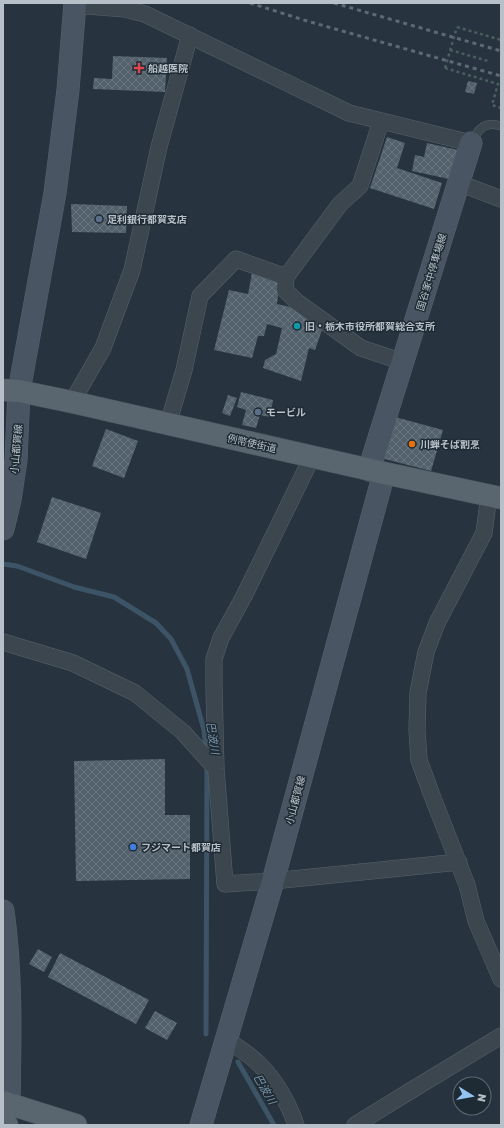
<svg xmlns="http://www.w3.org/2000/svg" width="504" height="1128" viewBox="0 0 504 1128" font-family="Rubik,'Noto Sans JP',sans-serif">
<defs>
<pattern id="building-cross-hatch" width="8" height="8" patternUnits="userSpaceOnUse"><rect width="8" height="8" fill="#52616b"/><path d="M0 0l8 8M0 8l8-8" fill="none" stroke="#69767f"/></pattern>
</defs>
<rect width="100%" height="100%" fill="#27343f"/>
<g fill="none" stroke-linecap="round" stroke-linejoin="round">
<path stroke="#3d5466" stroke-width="5" d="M3 564 17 566 74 587 114 597 156 623 171 639 187 669 204 730 206 751
M206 1034 207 767
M238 1062 274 1125"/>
</g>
<path fill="url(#building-cross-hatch)" d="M113 56 167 58 165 92 93 89 94 78 112 79Z
M468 81 477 83 474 94 465 92Z
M387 137 405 143 397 168 442 183 434 209 370 188Z
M427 143 458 150 449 179 412 171 415 155 424 157Z
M71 204 127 206 126 233 72 232Z
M252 273 280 281 277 304 299 309 323 327 315 350 309 348 301 381 263 368 265 360 276 354 282 328 267 324 264 336H258L252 358 214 350 229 290 248 294Z
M241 392 273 400 270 417 260 415 256 428 242 425 246 410 237 407Z
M228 395 237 398 230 416 222 413Z
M395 417 443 430 431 471 381 458Z
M106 429 138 441 124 478 92 466Z
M52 497 101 513 86 559 37 542Z
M165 759V815H190V879L76 881 74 761Z
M38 949 52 957 44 972 29 964Z
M60 953 149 1000 136 1024 48 977Z
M155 1011 177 1023 167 1040 145 1028Z"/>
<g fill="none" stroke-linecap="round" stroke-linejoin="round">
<defs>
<path id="lane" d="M471 142C479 128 485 121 501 126"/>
<path id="street" d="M75 5 125 9 145 14 349 113 471 143
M459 183 501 199
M286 277 340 204 360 186 381 121
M72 402 103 348 132 270 159 147 190 35
M168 424 184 370 200 296 236 259 286 277 285 290 297 302 361 348 403 362
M312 457 244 596 221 638 214 659V687L216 769 225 884 273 881 459 862
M489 495 484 533 437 623 426 652 418 693 417 730 419 760 431 793 467 885 476 921 501 979
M3 642 73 663 135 693 183 732 216 769
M226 1039C237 1047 249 1054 259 1064 276 1081 288 1102 296 1125
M355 1125 420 1085 501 1036"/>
<path id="secondary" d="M369 470 471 143
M3 529 10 500 16 460 19 391 55 193 68 90 75 3
M3 911C12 974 10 1040 9 1104
M201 1125 273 881 384 473"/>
<path id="primary" d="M3 390 19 391 72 402 384 473 501 498
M3 1102 76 1125
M3 1124 7 1125"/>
</defs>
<use href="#lane" stroke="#59636c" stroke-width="9"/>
<use href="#street" stroke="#59636c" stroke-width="17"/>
<use href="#secondary" stroke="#59636c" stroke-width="23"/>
<use href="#primary" stroke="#444f58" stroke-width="23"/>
<path stroke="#495e5e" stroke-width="2.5" stroke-dasharray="3 3" stroke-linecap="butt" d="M457 27 501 40
M450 50 488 61
M445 68 498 84 492 105 501 108"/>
<use href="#lane" stroke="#3b464f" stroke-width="8"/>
<use href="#street" stroke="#3b464f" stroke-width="16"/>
<use href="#secondary" stroke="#495562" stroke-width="22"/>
<use href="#primary" stroke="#59656f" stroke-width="22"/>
<path stroke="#5d6a75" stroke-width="3" stroke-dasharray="4 4" stroke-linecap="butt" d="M250 3 307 21 501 76
M334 3 501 51"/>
<path stroke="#495e5e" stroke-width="2.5" stroke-dasharray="3 3" stroke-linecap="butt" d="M445 68 457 27"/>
</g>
<path fill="#e0444e" stroke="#1f2b34" stroke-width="1.5" d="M137 62h4v4h4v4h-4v4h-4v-4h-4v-4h4z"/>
<g fill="#5c6f8a" stroke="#1f2b34" stroke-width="1.5">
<circle cx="99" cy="219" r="4"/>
<circle cx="258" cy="412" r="4"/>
</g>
<circle fill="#0f9aa8" stroke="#1f2b34" stroke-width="1.5" cx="297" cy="326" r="4"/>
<circle fill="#e8710a" stroke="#1f2b34" stroke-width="1.5" cx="412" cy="444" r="4"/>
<circle fill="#3f7fe0" stroke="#1f2b34" stroke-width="1.5" cx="133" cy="847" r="4"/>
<g text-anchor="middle" stroke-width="3" stroke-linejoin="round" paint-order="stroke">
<g font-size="10" font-weight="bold" fill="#b7c0c9" stroke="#1f2b34" text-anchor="start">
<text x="148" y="72">船越医院</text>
<text x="107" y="223">足利銀行都賀支店</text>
<text x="305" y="330">旧・栃木市役所都賀総合支所</text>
<text x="266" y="416">モービル</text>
<text x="420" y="448">川蝉そば割烹</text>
<text x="141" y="851">フジマート都賀店</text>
</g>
<g font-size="10" fill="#b7c0c9" stroke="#1f2b34">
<text transform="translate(431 272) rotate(-73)" y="4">国谷家中停車場線</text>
<text transform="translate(252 443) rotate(13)" y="4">例幣使街道</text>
<text transform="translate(16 449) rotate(-85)" y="4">小山都賀線</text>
<text transform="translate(295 800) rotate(-75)" y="4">小山都賀線</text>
</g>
<g font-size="11" font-style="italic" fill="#7995aa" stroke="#1f2b34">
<text transform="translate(213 738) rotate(81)" y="4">巴波川</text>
<text transform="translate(265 1089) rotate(60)" y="4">巴波川</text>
</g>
</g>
<rect width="504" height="1128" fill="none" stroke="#b7c0c9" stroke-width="8"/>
<g transform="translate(472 1096) rotate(101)"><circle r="19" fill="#1f2b34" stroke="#5c6770"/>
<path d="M0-3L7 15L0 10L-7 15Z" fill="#93c4f2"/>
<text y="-6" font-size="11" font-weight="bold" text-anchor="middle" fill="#b7c0c9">N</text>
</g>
</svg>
